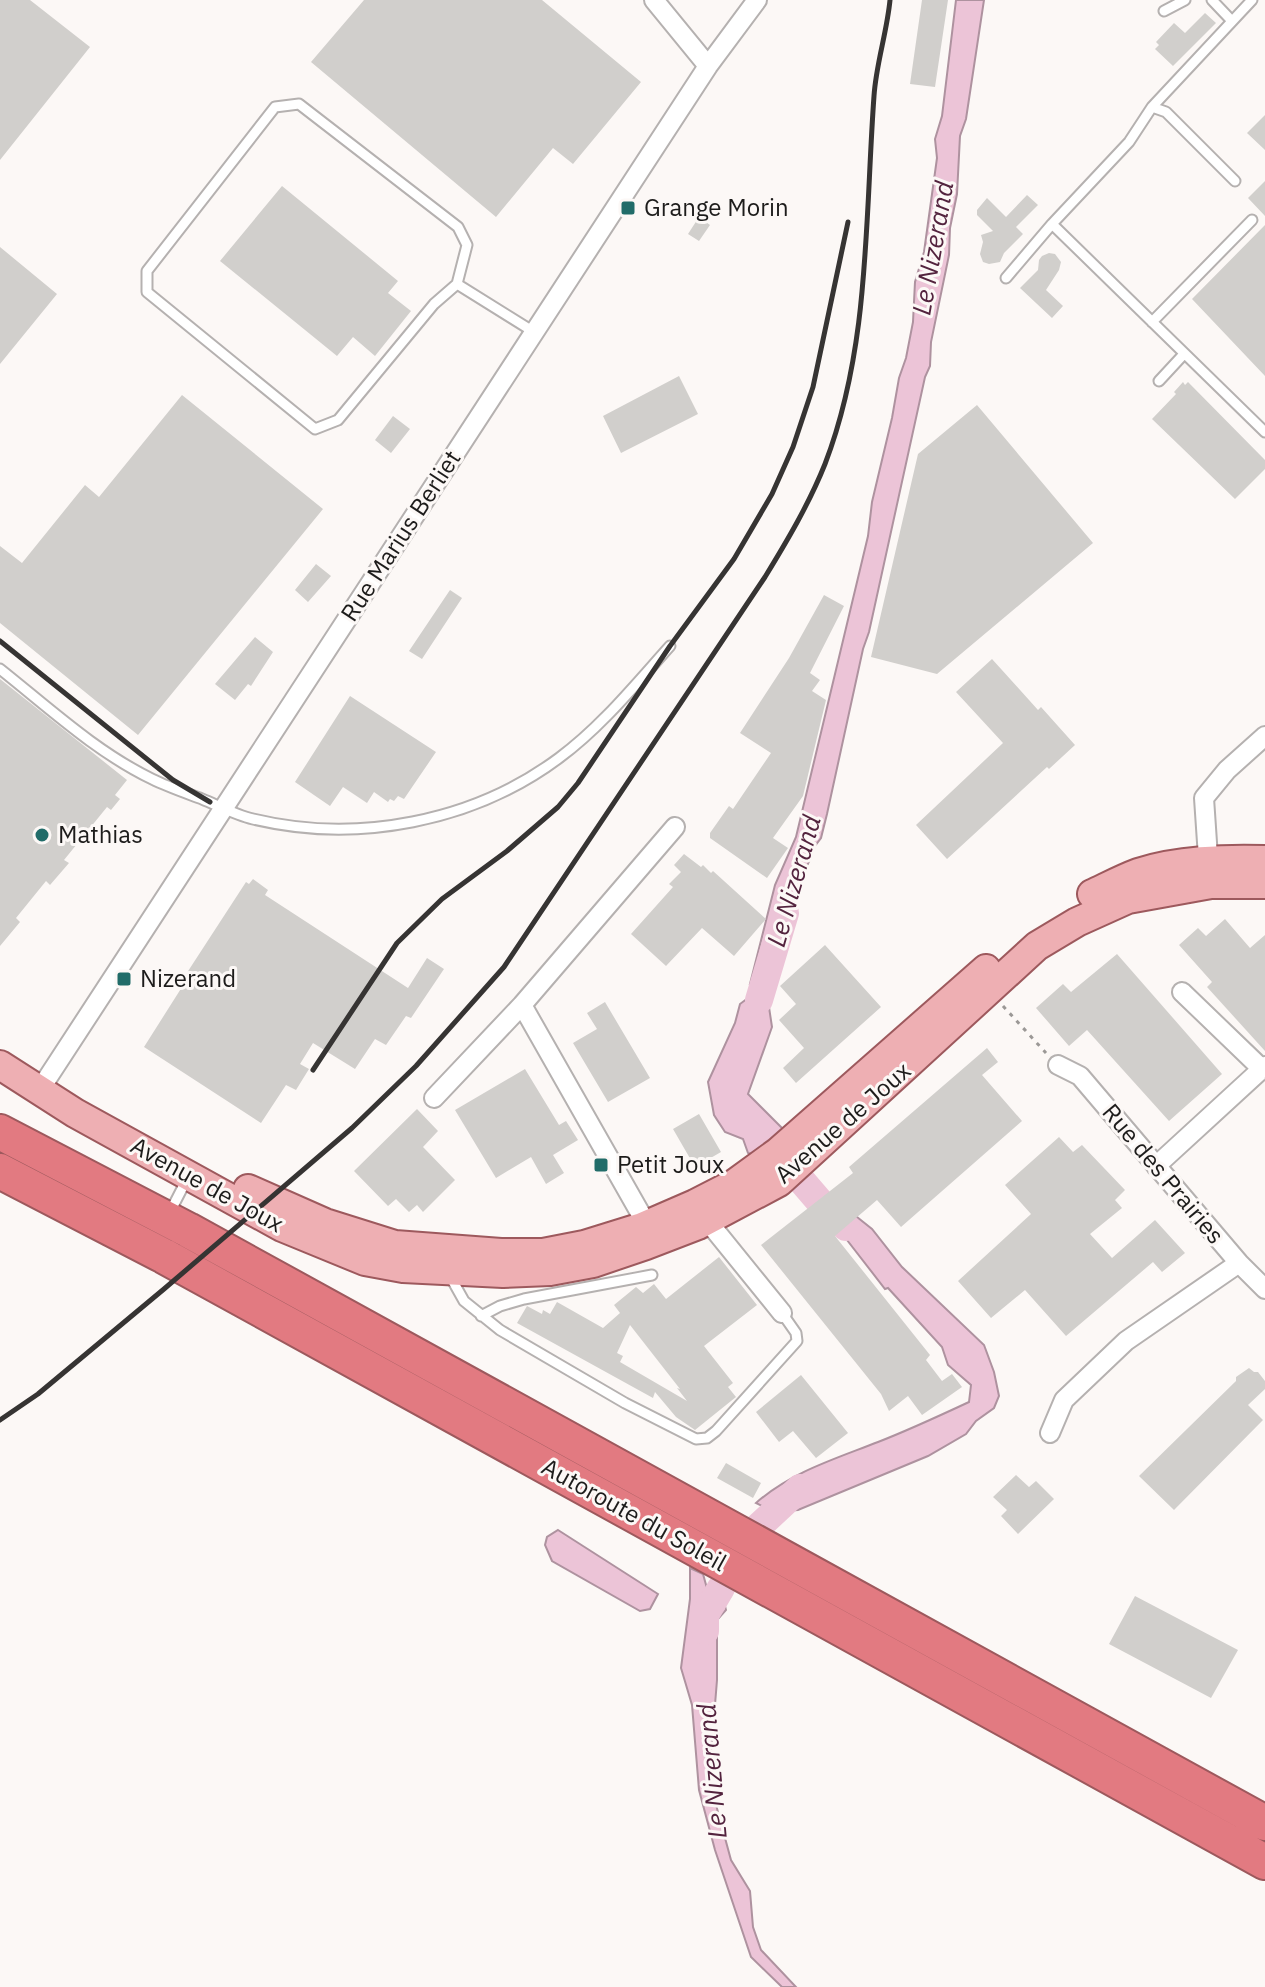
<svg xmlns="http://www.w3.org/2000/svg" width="1265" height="1987" viewBox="0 0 1265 1987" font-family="'IBM Plex Sans',sans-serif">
<rect width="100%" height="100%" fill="#fcf8f6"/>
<path fill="#ecc4d7" stroke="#ae929f" stroke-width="2" d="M956 0H984L966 119 960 136 957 194 950 228 949 255 931 342 930 366 925 377 869 632 863 649 827 814 821 838 815 846 770 961 767 994 772 1027 748 1094 791 1137 769 1159 748 1153 743 1139 725 1132 714 1115 708 1082 735 1023 740 1004 748 998 753 984H750L775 885 796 837 868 536 872 502 892 418 899 378 906 358 913 322 915 282 924 252 937 158 935 139 942 116Z
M857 1217 872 1229 902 1267 984 1345 994 1372 999 1396 994 1408 976 1421 966 1434 928 1456 798 1510 774 1512 756 1503C791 1472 835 1459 878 1442 909 1430 939 1416 969 1402L971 1385 948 1365 942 1347 888 1288 885 1289 840 1231Z
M558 1530 658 1594 650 1609 640 1611 552 1561 545 1545 547 1537Z
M690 1568 703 1574 708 1592 723 1598 726 1610 717 1620V1680L709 1779 731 1860 750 1891 753 1927 761 1950 796 1987H782L751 1957 715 1850 699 1790 692 1705 681 1668 690 1599Z"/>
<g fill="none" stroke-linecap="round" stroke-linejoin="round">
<path stroke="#ecc4d7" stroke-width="28" d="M759 1000 785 913
M777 1152 826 1209 846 1227
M756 1529 800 1488
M705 1631V1615L721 1588"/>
</g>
<path fill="#d1cfcc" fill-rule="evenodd" d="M0 0H30L90 47 0 160Z
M364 0H542L641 82 573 164 553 148 496 217 311 62Z
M922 0H948L935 87 910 84Z
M1205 13 1216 23 1173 66 1155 49 1159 45 1156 42 1174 23 1185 33Z
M1265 115V150L1247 133Z
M1265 181V216L1248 198Z
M282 186 398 281 388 293 411 311 375 356 353 337 337 356 220 261Z
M1027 195 1038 205 1016 227 1023 234 1004 253 1000 262 989 264 983 262 980 254 983 242 981 235 993 231 977 215V210L987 198 1006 217Z
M699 217 710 225 699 241 688 234Z
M1265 225V376L1192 299Z
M0 247 57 294 0 364Z
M1049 253 1055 254 1061 262 1059 270 1046 290 1063 306 1052 318 1020 288 1038 270 1039 260 1042 256Z
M679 376 698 414 621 453 603 416Z
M1183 382 1185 385 1188 382 1265 460V469L1235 499 1152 419 1176 394 1174 392Z
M182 395 323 509 138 735 0 623V546L22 563 85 485 99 497Z
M977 405 1093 543 937 674 871 657 918 454Z
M393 416 410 429 391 453 375 440Z
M316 564 331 576 308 602 295 590Z
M450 590 462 598 422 659 409 651Z
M824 595 844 606 810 673 820 680 812 691 826 700 803 796 773 838 788 848 767 878 710 838V833L729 806 733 809 771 753 740 733 789 658Z
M255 637 273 652 251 686 248 684 235 700 215 684Z
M992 659 1038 710 1041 707 1075 745 1049 769 1047 767 947 859 916 825 1003 743 956 692Z
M0 679 127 780 115 795 120 799 111 810 107 807 64 860 69 863 50 885 46 881 16 918 20 922 0 946Z
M350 696 436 752 404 799 398 796 394 801 390 799 388 802 374 792 367 803 343 787 330 806 295 782Z
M684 854 701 867 703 865 711 873 713 871 766 919 734 956 702 928 666 966 631 934 673 887 669 884 681 872 674 865Z
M253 879 268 890 265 895 408 988 427 958 444 969 411 1018 406 1016 386 1045 375 1039 355 1069 313 1043 300 1064 309 1069 296 1090 286 1085 261 1123 144 1047 182 987 179 985 246 882 249 884Z
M1225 919 1250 948 1265 935V1051L1207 987 1212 982 1179 945 1198 928 1206 936Z
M825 945 881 1007 796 1083 783 1068 804 1048 779 1020 796 1004 780 986Z
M1117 954 1222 1074 1169 1121 1087 1030 1069 1046 1036 1008 1063 984 1071 992Z
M605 1002 650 1078 608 1102 573 1043 597 1029 587 1013Z
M987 1048 998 1062 982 1075 1022 1121 901 1227 877 1200 835 1236 930 1355 926 1360 942 1381 952 1374 962 1387 922 1415 908 1396 889 1411 881 1394 761 1245 853 1173 849 1167Z
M525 1069 559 1125 566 1121 578 1140 553 1155 564 1173 546 1184 531 1157 496 1178 455 1110Z
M417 1109 438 1131 423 1147 455 1180 423 1212 417 1205 409 1212 396 1199 388 1206 354 1171Z
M699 1114 721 1152 695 1167 673 1129Z
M1059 1137 1073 1152 1082 1145 1125 1190 1115 1200 1122 1208 1090 1234 1112 1258 1155 1220 1185 1253 1162 1272 1153 1262 1066 1336 1025 1290 991 1318 958 1281 1031 1214 1005 1185Z
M719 1257 757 1305 704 1346 733 1383 728 1387 736 1397 695 1430 676 1417 655 1392 653 1398 517 1323 527 1306 542 1314 543 1310 550 1314 557 1302 603 1328 620 1313 614 1305 636 1287 643 1293 654 1284 666 1299ZM630 1325 680 1389 677 1388 687 1401 620 1362 623 1356 617 1353Z
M1249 1368 1254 1372H1258L1265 1381V1389L1248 1405 1263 1420 1174 1510 1139 1476 1236 1381V1377Z
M801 1375 848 1433 816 1458 793 1431 779 1442 756 1412Z
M726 1463 761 1483 753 1498 717 1478Z
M1016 1475 1029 1487 1036 1481 1054 1499 1018 1534 1001 1516 1007 1510 993 1497Z
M1135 1596 1238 1650 1211 1698 1109 1644Z"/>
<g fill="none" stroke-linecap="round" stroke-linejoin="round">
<defs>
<path id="lane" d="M1212 0 1232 21
M1252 0 1152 107 1129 142 1052 224 1265 432
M1164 11 1185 0
M299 104 458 227 467 245 457 284 434 304 338 420 315 429 147 292V271L275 107Z
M1152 107 1166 112 1235 181
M1006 278 1052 224
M457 284 534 332
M1152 322 1252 220
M1159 381 1184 354
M0 669C48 707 96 752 152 779 168 787 186 793 202 799 219 806 236 815 253 819 357 844 473 822 559 758 601 727 635 685 670 646
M170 1212 187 1179
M450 1276 464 1301 500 1330 625 1403 696 1439 707 1438 716 1431 797 1341 796 1333 782 1313
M481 1316 500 1306 524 1299 652 1275"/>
<path id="street" d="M654 0 708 66
M1209 872 1204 798 1227 770 1265 736
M1182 992 1262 1069
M522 1005 651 1232
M1058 1065 1080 1076 1239 1263 1265 1289
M39 1091 708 66 757 0
M434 1098 522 1005 675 827
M1156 1166 1265 1066
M701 1213 782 1313
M1050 1433 1064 1400 1126 1341 1239 1263"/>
<path id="primary" d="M1092 894C1107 887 1122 879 1138 873 1178 860 1224 859 1265 860
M0 1065 75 1113 282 1227 365 1261 403 1268 503 1273 550 1271 593 1263 646 1245 698 1225 779 1182 1037 946 1077 922 1128 899 1211 884H1265
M248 1189 325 1223 395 1245 501 1253H543L584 1245 642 1227 695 1204 734 1184 778 1152 986 969"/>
<path id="highway" d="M0 1132 188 1230 1265 1823
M0 1171 164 1256 1265 1862"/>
</defs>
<use href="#lane" stroke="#b5b1b0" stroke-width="13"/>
<use href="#street" stroke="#b5b1b0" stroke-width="22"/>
<use href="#primary" stroke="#9d595d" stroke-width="32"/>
<use href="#highway" stroke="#9d595d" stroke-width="38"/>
<path stroke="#9b9896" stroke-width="3" stroke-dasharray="4 6" stroke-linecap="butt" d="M1003 1006 1046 1053"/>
<use href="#lane" stroke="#fff" stroke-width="9"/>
<use href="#street" stroke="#fff" stroke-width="18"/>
<use href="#primary" stroke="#eeafb3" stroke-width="28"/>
<use href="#highway" stroke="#e27a81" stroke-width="34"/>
<path stroke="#363433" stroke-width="5" d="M0 641 173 780 210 802
M313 1070 397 943 442 899 507 851 558 807 578 783 670 646 734 559 772 494 793 447 813 387 848 222
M0 1420 38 1394 164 1289 352 1128 416 1066 504 967 765 577C787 541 809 504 825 464 870 347 865 219 874 96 876 64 887 32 890 0"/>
</g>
<g fill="#216c69" stroke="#fcf8f6" stroke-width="3">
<rect x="620" y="200" width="16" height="16" rx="4"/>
<circle cx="42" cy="835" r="8"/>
<rect x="116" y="971" width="16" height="16" rx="4"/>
<rect x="593" y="1157" width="16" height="16" rx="4"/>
</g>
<g text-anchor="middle" stroke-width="6" stroke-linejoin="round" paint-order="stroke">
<g font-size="24" fill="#1d1c1b" stroke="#fcf8f6" text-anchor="start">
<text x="644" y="216">Grange Morin</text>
<text x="58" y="843">Mathias</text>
<text x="140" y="987">Nizerand</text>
<text x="617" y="1173">Petit Joux</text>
</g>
<g font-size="24" fill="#1d1c1b" stroke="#fcf8f6">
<text transform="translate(401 536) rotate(-57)" y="8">Rue Marius Berliet</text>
<text transform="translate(843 1123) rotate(-41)" y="8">Avenue de Joux</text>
<text transform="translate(1163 1174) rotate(50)" y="8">Rue des Prairies</text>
<text transform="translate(207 1185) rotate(29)" y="8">Avenue de Joux</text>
<text transform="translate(634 1515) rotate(29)" y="8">Autoroute du Soleil</text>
</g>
<g font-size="26" font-style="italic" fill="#53233e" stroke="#fcf8f6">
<text transform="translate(933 248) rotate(-80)" y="9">Le Nizerand</text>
<text transform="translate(794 881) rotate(-74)" y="9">Le Nizerand</text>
<text transform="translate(712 1771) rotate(-95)" y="9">Le Nizerand</text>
</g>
</g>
</svg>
